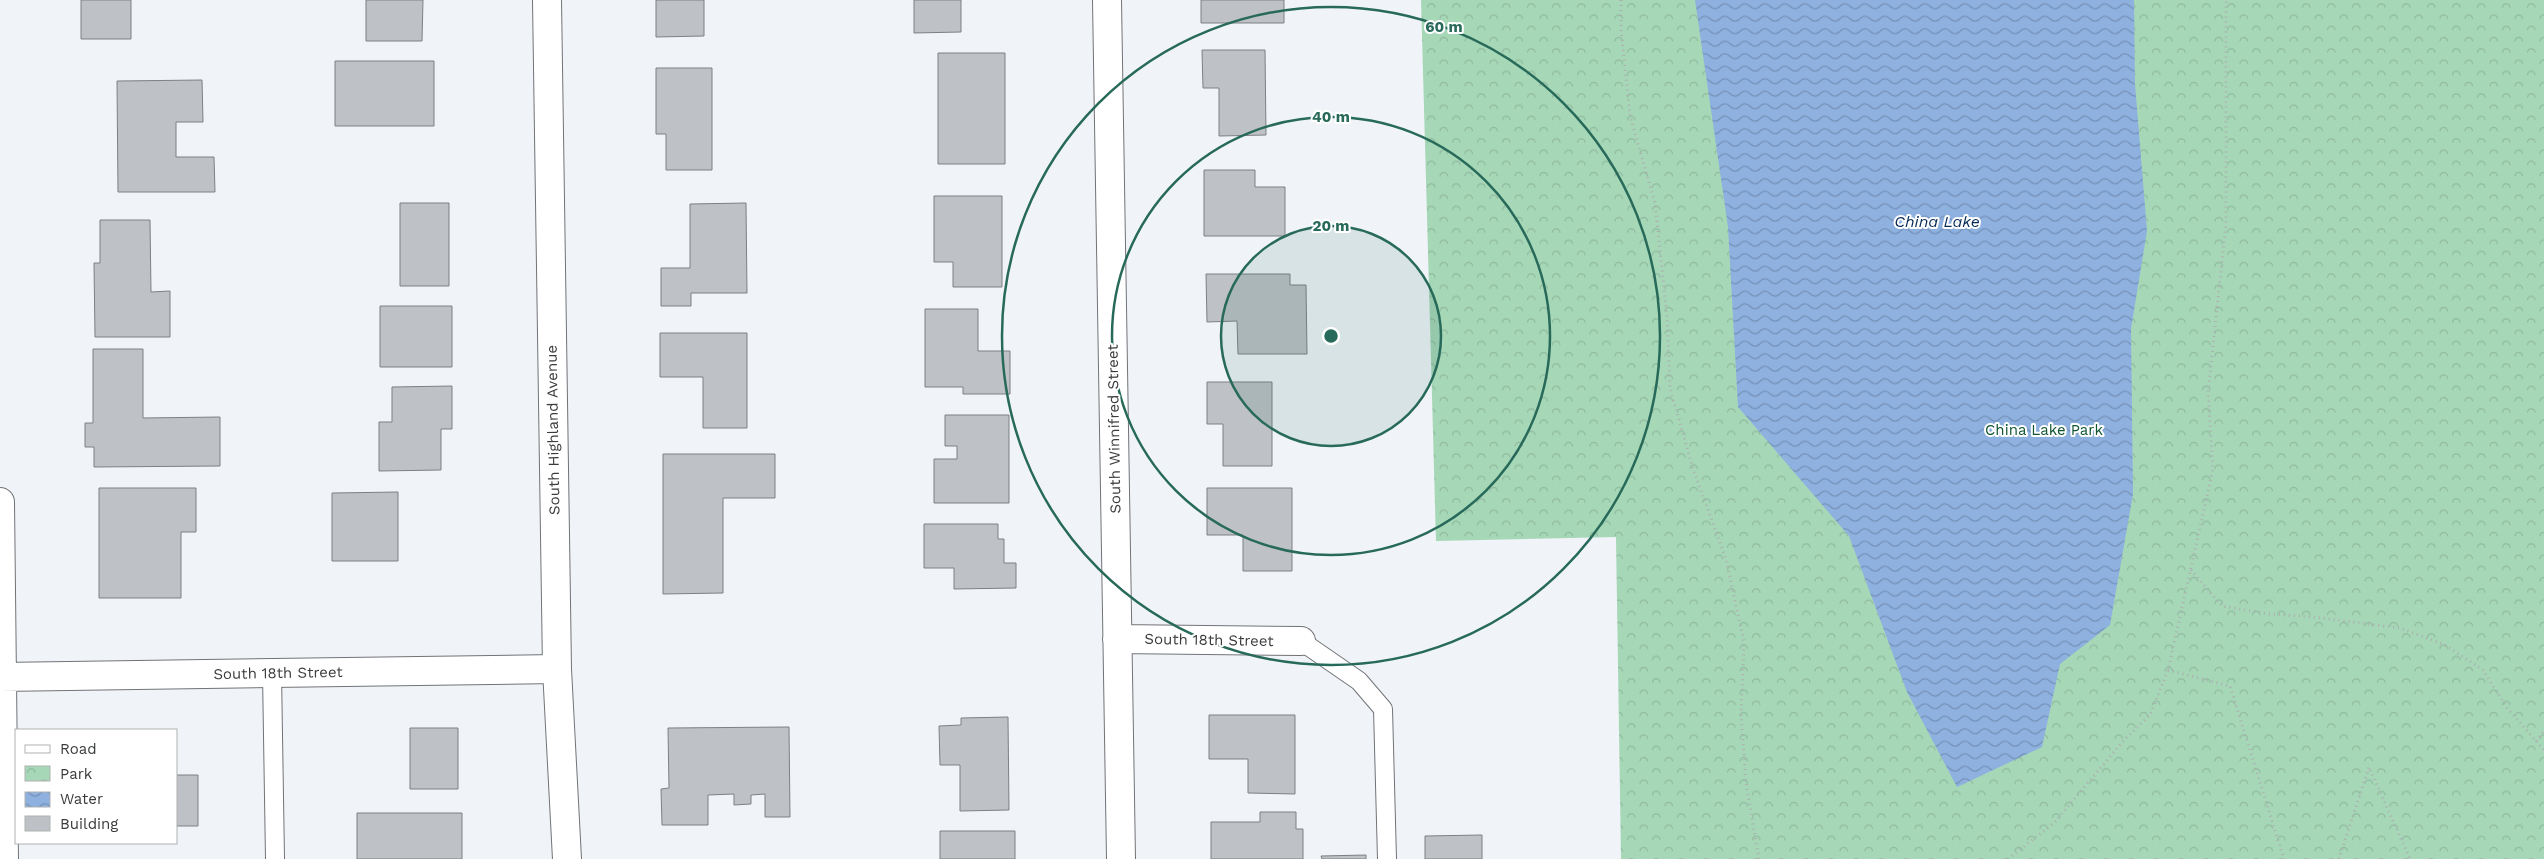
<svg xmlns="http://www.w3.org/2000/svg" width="2544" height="859" viewBox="0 0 2544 859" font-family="'Work Sans',sans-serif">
<defs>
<pattern id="park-crowns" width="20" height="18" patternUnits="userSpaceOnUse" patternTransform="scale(1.25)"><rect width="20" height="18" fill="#a6d7b7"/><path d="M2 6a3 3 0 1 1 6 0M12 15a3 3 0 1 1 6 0" fill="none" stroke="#90b99e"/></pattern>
<pattern id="water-waves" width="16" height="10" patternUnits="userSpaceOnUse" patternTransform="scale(1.25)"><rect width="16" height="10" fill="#8eb1e0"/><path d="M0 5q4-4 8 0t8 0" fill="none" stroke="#7591b7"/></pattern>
</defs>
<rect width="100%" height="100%" fill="#f0f4f8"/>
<path fill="url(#park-crowns)" d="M1421 0H2544V859H1621L1616 537 1436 541Z"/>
<path fill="url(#water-waves)" d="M1695 0H2134L2135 84 2147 231 2131 329 2133 494 2110 625 2060 664 2042 747 1957 787 1907 692 1849 536 1738 407 1728 227Z"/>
<path fill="#bec1c5" stroke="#7d8083" d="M81 0H131V39H81Z
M366 0H423L422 41H366Z
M656 0H704V36L656 37Z
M914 0H961V32L914 33Z
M1201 0H1284V23H1201Z
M1202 50H1265L1266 135 1219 136V88H1203Z
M938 53H1005V164H938Z
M335 61H434V126H335Z
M656 68H712V170H666V134H656Z
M202 80 203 122H176V157H214L215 192H118L117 81Z
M1204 170H1255V187H1285V236H1204Z
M934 196H1002V287H953V262H934Z
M400 203H449V286H400Z
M746 203 747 293H691V306H661V268H690V204Z
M100 220H150L151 292 170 291V337H95L94 263H100Z
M1206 274H1290V285H1306L1307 354H1238L1237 321 1207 322Z
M380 306H452V367H380Z
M925 309H978V351H1010V394H963V387H925Z
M660 333H747V428H703V377H660Z
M93 349H143V418L220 417V466L94 467V447H85V423H93Z
M1207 382H1272V466H1223V424H1207Z
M452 386V429H441V470L379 471V422H392V387Z
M945 415H1009V503H934V459H957V446H945Z
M663 454H775V498H723V593L663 594Z
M99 488H196V532H181V598H99Z
M1207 488H1292V571H1243V535H1207Z
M398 492V561H332V493Z
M924 524H998V539H1004V563H1016V588L954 589V568H924Z
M1209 715H1295V794L1248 793V759H1209Z
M1008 717 1009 810 960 811V765H940L939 726 961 725V718Z
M789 727 790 817H765V794L751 795V804L734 805V794L708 795V825H662L661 789 669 788 668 728Z
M410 728H458V789H410Z
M176 775H198V826H176Z
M1260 812H1296V829H1303V859H1211V822H1260Z
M357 813H462V859H357Z
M940 831H1015V859H940Z
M1482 835V859H1425V836Z
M1366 855V859H1322L1321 856Z"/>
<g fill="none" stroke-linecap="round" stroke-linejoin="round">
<defs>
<path id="service" d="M1301 641 1359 681 1383 709 1387 859
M272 673 275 859"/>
<path id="minor" d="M547 0 557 669 567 859
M1107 0 1121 859
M0 502 4 859
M1117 639 1301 641
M0 677 557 669"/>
</defs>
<use href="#service" stroke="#717377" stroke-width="20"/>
<use href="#minor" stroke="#717377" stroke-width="30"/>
<path stroke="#acafb2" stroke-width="3" stroke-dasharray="1 4" stroke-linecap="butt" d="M1621 0V28L1630 116 1655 203 1667 316 1670 388 1693 469 1726 559 1744 642 1741 715 1746 783 1759 859
M2191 570 2222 606 2269 614 2313 617 2400 628 2445 645 2483 670 2507 708 2544 750
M2168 670 2230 686 2284 859
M2536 741 2544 731
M2008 859 2054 823 2125 739 2150 715 2168 670 2213 469 2208 392 2226 224V0
M2339 859 2369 767 2410 859"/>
<use href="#service" stroke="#fff" stroke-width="18"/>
<use href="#minor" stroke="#fff" stroke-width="28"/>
</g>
<circle cx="1331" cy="336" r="110" fill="#286a5a" fill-opacity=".12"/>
<g fill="none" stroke="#286a5a" stroke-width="2.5">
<circle cx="1331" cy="336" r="110"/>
<circle cx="1331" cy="336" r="219"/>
<circle cx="1331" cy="336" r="329"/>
</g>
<g text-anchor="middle" stroke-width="4" stroke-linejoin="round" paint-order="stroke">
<g font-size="15" fill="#3a3b3d" stroke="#fff">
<text transform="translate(1114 429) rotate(-91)" y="5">South Winnifred Street</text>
<text transform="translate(553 430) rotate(-91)" y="5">South Highland Avenue</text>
<text transform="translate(1209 640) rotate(1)" y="5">South 18th Street</text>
<text transform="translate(278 673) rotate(-1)" y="5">South 18th Street</text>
</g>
<g font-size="15" fill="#105432" stroke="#fff">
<text x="2044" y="435">China Lake Park</text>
</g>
<g font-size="16" font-style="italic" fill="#072a55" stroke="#fff">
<text x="1937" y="227">China Lake</text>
</g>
</g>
<circle cx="1331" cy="336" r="8" fill="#286a5a" stroke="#fff" stroke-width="2.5"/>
<g font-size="15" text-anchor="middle" font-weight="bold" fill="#286a5a" stroke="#fff" stroke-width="4" stroke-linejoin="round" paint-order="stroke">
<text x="1444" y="32">60 m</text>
<text x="1331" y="122">40 m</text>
<text x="1331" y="231">20 m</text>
</g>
<rect x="15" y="729" width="162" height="115" fill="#ffffff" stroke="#b0b1b1"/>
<rect x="25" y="745" width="25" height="8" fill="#ffffff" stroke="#b0b1b1"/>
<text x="60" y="754" font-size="15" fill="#3a3b3d">Road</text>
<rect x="25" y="766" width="25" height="15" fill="url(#park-crowns)" stroke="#b0b1b1"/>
<text x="60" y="779" font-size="15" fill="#3a3b3d">Park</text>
<rect x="25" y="792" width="25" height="15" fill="url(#water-waves)" stroke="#b0b1b1"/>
<text x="60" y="804" font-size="15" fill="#3a3b3d">Water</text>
<rect x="25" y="816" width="25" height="15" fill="#bec1c5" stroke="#b0b1b1"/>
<text x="60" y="829" font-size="15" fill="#3a3b3d">Building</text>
</svg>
